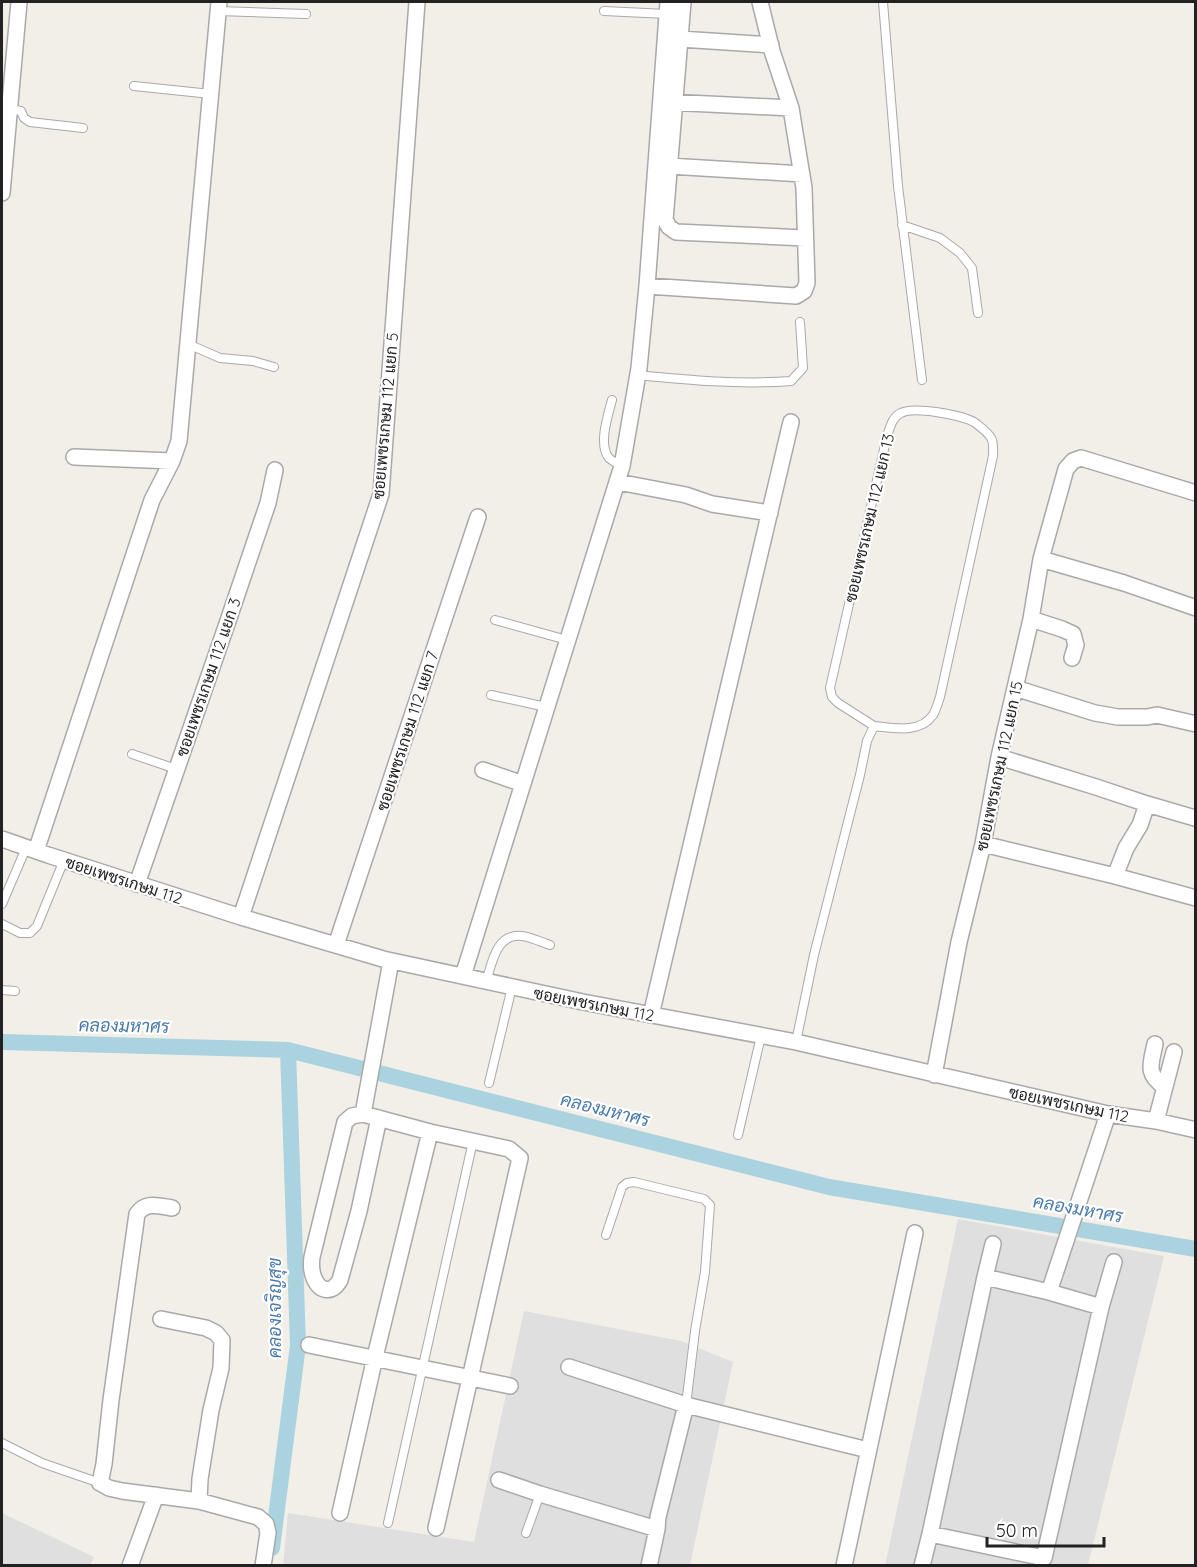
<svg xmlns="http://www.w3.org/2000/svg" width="1197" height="1567" viewBox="0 0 1197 1567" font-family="Quicksand,Sarabun,sans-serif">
<rect width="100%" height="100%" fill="#f2efe9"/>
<path fill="#e0dfdf" d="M958 1219 1164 1256 1088 1565 885 1566Z
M524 1311 681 1341 733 1362 690 1565 283 1566 288 1513 474 1542Z
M2 1513 94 1557 90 1565H2Z"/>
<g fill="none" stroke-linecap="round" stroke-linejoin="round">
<path stroke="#aad3df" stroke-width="16" d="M2 1042 288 1050 829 1187 1196 1249
M272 1548 298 1345 288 1050"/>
<defs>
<path id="lane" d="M883 2 898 186 922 380
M218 11 306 14
M604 11 667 14
M134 86 211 94
M9 109 21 111 24 118 30 122 83 128
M902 225 940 238 960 253 972 268 978 313
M188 344 220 358 253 361 274 367
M637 375C688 380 740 385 791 381L803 368 800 322
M612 400C608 415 598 445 609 458 612 461 618 464 622 466
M495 620 567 640
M491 695 546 707
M132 754 176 769
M2 904 26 848
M2 924 20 933H30L37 926 64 860
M486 982C492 963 496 933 522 936 531 937 541 942 550 945
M2 990 15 991
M796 1042 814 955 860 775 867 741 874 726C893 728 920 734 933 715 936 710 938 703 940 697L993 456C993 450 994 442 991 438 988 432 979 426 974 422 961 415 914 406 901 413 892 417 890 428 887 436L830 688 832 697 838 703 874 726
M489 1083 512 987
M738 1135 761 1036
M606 1235 622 1187 627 1183 634 1182 704 1199 710 1205 705 1272 695 1331 686 1405
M2 1443 42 1463 100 1483
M388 1523 473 1141
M526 1533 540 1494"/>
<path id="street" d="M683 2 665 220 669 227 676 232 805 238
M680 39 771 45
M667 102 791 108
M669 166 802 174
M2 193 19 2
M647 286 796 296 804 291 807 283 804 188 795 133 791 108 772 51 760 2
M74 457 172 461
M618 482 686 495 712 504 770 513
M1041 559 1124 583 1196 608
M1031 619 1062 629 1073 634 1076 645 1072 658
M1015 688 1095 713 1118 717H1147L1157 715 1196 724
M999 757 1096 787 1147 804 1195 818
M483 770 523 784
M2 839 48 855 241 917 383 959 583 1002 796 1042 1108 1114 1156 1121 1196 1130
M983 844 1115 876 1196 898
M36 851 152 500 172 461 179 441 219 2
M1115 876 1126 848 1140 825 1147 804
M137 884 229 618 268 503 275 470
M241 917 381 494 417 2
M336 945 478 517
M463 976 622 466 639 368 647 286 668 2
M651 1015 791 422
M1155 1044C1151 1064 1145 1074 1165 1087
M934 1075 959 942 983 844 999 757 1031 619 1041 559 1066 469 1073 461 1081 458 1196 493
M363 1114 430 1132 509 1149 520 1158 436 1528
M1108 1114 1049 1292 985 1277 930 1534 1044 1558 1101 1307 1114 1262
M379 1118 359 1211 340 1280C332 1294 320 1292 314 1278 311 1271 311 1264 312 1257L345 1122 352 1116 363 1114 391 961
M1156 1121 1174 1052
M985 1277 993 1244
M1049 1292 1101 1307
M161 1319 206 1328 216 1333 222 1340 221 1368 211 1410 200 1479 199 1501 122 1491 109 1488 100 1483 104 1464 111 1400 137 1214C146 1201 159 1206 172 1208
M309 1345 510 1386
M569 1367 686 1405 868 1450
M499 1480 540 1494 657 1529
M199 1501 258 1517 266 1524 268 1533 263 1566
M340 1513 375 1357 430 1132
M130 1566 156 1495
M649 1566 657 1529 658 1517 686 1405
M844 1566 915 1233
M922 1566 930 1534"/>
</defs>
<use href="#lane" stroke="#a9a9a9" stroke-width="10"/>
<use href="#street" stroke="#a9a9a9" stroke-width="18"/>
<use href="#lane" stroke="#fff" stroke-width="8"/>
<use href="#street" stroke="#fff" stroke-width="15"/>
</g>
<g text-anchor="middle" stroke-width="4.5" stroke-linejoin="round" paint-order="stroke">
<g font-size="16" fill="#222" stroke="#fff">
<text transform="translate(385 416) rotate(-85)" y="6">ซอยเพชรเกษม 112 แยก 5</text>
<text transform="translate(869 518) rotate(-77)" y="6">ซอยเพชรเกษม 112 แยก 13</text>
<text transform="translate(208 677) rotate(-71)" y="6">ซอยเพชรเกษม 112 แยก 3</text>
<text transform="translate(407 731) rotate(-72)" y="6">ซอยเพชรเกษม 112 แยก 7</text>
<text transform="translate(999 766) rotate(-78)" y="6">ซอยเพชรเกษม 112 แยก 15</text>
<text transform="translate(124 880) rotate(18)" y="6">ซอยเพชรเกษม 112</text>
<text transform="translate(594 1004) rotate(11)" y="6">ซอยเพชรเกษม 112</text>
<text transform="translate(1069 1104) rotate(12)" y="6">ซอยเพชรเกษม 112</text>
</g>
<g font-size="18" font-style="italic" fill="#4a7aab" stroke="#fff">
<text transform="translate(124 1026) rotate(1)" y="6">คลองมหาศร</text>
<text transform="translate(605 1110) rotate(14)" y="6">คลองมหาศร</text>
<text transform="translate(1078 1209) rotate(10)" y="6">คลองมหาศร</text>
<text transform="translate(275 1308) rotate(-90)" y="6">คลองเจริญสุข</text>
</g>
</g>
<rect width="1197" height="1567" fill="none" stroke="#222222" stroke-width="6"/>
<path d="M987 1537v9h117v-9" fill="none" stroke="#222222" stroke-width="3"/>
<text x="996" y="1537" font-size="18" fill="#222222" stroke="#ffffff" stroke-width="4.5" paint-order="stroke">50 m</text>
</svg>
